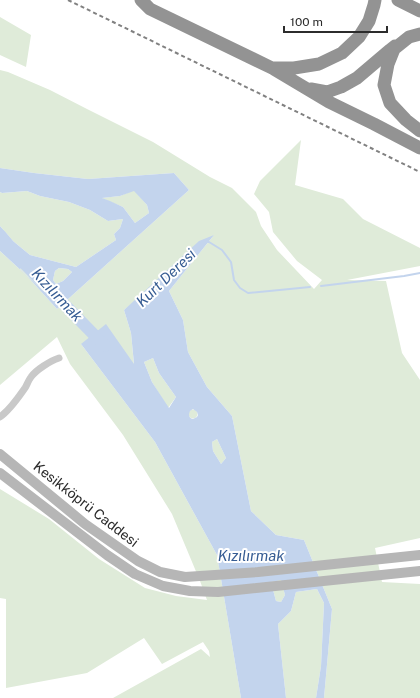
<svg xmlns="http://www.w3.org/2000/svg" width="420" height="698" viewBox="0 0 420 698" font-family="'Public Sans',sans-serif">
<rect width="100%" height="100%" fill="#fff"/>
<path fill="#dfebd9" d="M0 17 31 35 26 67 0 55Z
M0 70 8 72 50 90 87 109 153 142 210 177 232 188 256 212 261 226 277 250 314 289 322 280 297 261 273 232 269 212 254 194 260 181 301 140 295 185 343 199 363 219 420 248V266L347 280 386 281 402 353 420 380V538L375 548 382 582 420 584V698H324L332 609 304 540 276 535 251 511 232 416 207 387 188 352 183 320 169 291 214 235 124 310 131 333 134 365 81 344 155 442 217 555 241 698H113L201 649 210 657 209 651 203 642 162 664 144 638 87 673 6 688V599L0 598V489L49 519 99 559 145 588 176 596 207 600 200 581 172 514 123 435 70 364 57 337 0 385V251L26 275 57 309 189 190 174 173 88 179 34 173 0 168Z
M134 190 147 205 149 213 135 223 123 207 101 198 120 196Z
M27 191 40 196 69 202 90 210 108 221 123 219 120 228 114 234 116 240 76 267 30 255 13 241 0 226V192L2 193Z
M22 257 45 274 51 285 43 291 20 269 23 267 17 264Z
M59 268 68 269 72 272 63 281 56 284 53 280 55 271Z
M153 358 159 373 176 397 168 408 152 382 144 362Z
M188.5 414a4.5 4.5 0 1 1 9 0a4.5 4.5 0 1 1-9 0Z
M217 439 226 458 221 464 213 451 212 442Z
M281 579 285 595 281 602 276 601 271 582Z
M317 589 324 603 321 666 316 698H286L278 624 291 611 296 592Z"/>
<path fill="#c3d4ed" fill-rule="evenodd" d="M0 168 34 173 88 179 174 173 189 190 57 309 26 275 0 251V226L13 241 30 255 76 267 116 240 114 234 120 228 123 219 108 221 90 210 69 202 40 196 27 191 2 193 0 192ZM134 191 147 205 149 213 135 223 123 207 110 201 102 198 120 196ZM22 257 45 274 51 286 43 291 20 269 23 267 18 264ZM59 268 68 269 72 272 63 281 56 284 53 280 55 271Z
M214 235 169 291 183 320 188 352 207 387 232 416 251 511 276 535 304 540 332 609 324 698H316L321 666 324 603 317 589 296 592 291 611 278 624 286 698H241L217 555 155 442 81 344 106 324 134 364 131 333 124 310 199 241ZM153 358 159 373 176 397 169 408 152 382 144 362ZM193 409 197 412 198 415 197 417 193 419C189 418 188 415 190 411ZM217 439 226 458 221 464 213 451 212 442ZM281 580 285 595 281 602 276 601 271 582Z"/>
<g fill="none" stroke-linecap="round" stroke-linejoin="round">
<path stroke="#c3d4ed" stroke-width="2" d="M208 242H209L222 250 231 262 234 280 240 288 248 293 310 287
M321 286 404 276 420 273"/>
<path stroke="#c3d4ed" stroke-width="12" d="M0 235 19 258 105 346"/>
<path stroke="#c9c9c9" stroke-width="7" d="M0 417C10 410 18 398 25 388 27 385 28 381 31 377 36 370 50 361 59 358"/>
<path stroke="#b6b6b6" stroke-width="10" d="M0 454 85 524 138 561 160 572 185 577 258 572 420 555
M0 473 107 555 135 574 163 586 190 591 218 592 420 571"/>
<path stroke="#939393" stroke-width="13" d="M141 0 150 9 272 68 329 102 374 124 420 148
M398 0 420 11
M420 34 409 37 394 49 388 64 384 85 390 103 406 120 420 131
M272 68H294L319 64 342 53 359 37 369 21 374 5 375 0
M311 89 327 92 341 87 357 78 390 50 395 46"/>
<path stroke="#818181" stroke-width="2" stroke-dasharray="4 3" stroke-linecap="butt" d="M68 0 420 172"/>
</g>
<g text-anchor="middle" stroke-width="4" stroke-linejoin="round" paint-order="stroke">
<g font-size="14" fill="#2c2c2c" stroke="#fff">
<text transform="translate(86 504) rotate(38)" y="5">Kesikköprü Caddesi</text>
</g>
<g font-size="15" font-style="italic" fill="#365c93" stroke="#fff">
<text transform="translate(166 278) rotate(-44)" y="5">Kurt Deresi</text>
<text transform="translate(57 295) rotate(47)" y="5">Kızılırmak</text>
<text x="251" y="561">Kızılırmak</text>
</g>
</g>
<path d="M284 26v6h103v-6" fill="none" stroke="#2c2c2c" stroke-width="2"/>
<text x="290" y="26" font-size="12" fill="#2c2c2c" stroke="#ffffff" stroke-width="3" paint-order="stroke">100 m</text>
</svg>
